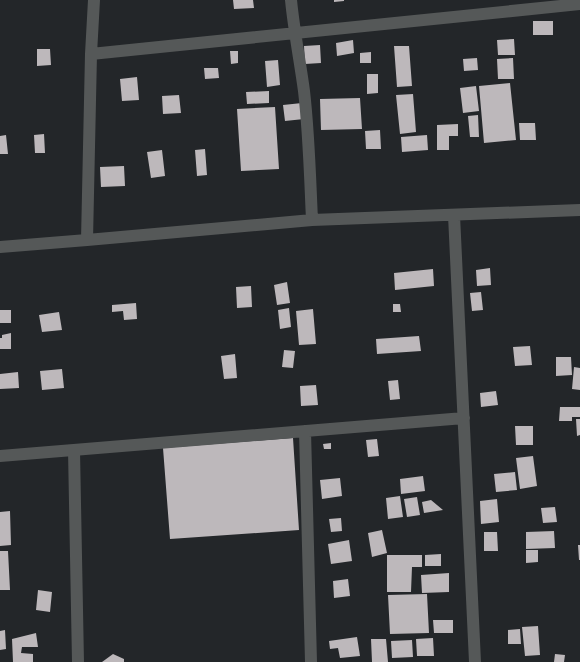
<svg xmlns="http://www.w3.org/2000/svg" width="580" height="662" viewBox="0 0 580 662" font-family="Overpass,sans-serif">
<rect width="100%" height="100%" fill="#232629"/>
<path fill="#bdb8bb" d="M233 0H253L254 8 234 9Z
M334 0H344V1L334 2Z
M533 21H553V35H533Z
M514 39 515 55H498L497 40Z
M353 40 354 53 337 56 336 43Z
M320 45 321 63 305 64 304 46Z
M394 46H409L412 86 397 87Z
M37 49H50L51 65 37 66Z
M230 51H238V63L231 64Z
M371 52V63H360V53Z
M477 58 478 70 464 71 463 59Z
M513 58 514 79H498L497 59Z
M278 60 280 85 267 87 265 61Z
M204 68H218L219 78 205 79Z
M367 74H378V93L367 94Z
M137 77 139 100 122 101 120 79Z
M510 83 516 140 484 143 479 86Z
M476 86 479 111 463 113 460 88Z
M269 91V103L247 104 246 92Z
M413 94 416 132 400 134 396 95Z
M179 95 181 113 163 114 162 96Z
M360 98 362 129 321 130 320 99Z
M302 103 304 119 285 121 283 105Z
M275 107 279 169 241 171 237 109Z
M478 115 479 137H470L468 116Z
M519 123H535L536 140H520Z
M458 124V136H449V150H437V125Z
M380 130 381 149H366L365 131Z
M44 134 45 153H35L34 135Z
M6 135 8 154H0V136Z
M427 135 428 150 402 152 401 137Z
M205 149 207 175 197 176 195 150Z
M162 150 165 176 151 178 147 152Z
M124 166 125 186 101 187 100 167Z
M490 268 491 285 477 286 476 270Z
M433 269 434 286 395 290 394 273Z
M287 282 290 303 277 305 274 285Z
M251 286 252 307 237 308 236 287Z
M481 292 483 310 472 311 470 293Z
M136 303 137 319 124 320 123 311 112 312V305Z
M393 304H400L401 312H393Z
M289 308 291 327 280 329 278 310Z
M313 309 316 344 299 345 296 311Z
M0 310H11V323H0Z
M59 312 62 330 42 332 39 315Z
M11 333V349H0V338H2V335Z
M419 336 421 351 377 354 376 339Z
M530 346 532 365 515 366 513 347Z
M284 350 295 351 293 368 282 367Z
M235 354 237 378 224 379 221 356Z
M556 357H571L572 375 556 376Z
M574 367 580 368V390L572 389Z
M62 369 64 388 42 390 40 371Z
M18 372 19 388 0 389V374Z
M398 380 400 399 390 400 388 381Z
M316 385 318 405 301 406 300 386Z
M496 391 498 405 481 407 480 393Z
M560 407H580V417H572V421H559Z
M576 419H580V435L577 436Z
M515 426H533V445H516Z
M293 438 299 530 170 539 163 448Z
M377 439 379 456 368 457 366 440Z
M331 443V449H324L323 444Z
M533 456 537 486 520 489 516 458Z
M515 472 517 490 496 492 494 474Z
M423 476 425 491 401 494 400 479Z
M340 478 342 496 322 499 320 480Z
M400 496 403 517 388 519 386 498Z
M417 497 420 515 407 517 404 499Z
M497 499 499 522 481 524 480 501Z
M431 500 443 510 424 513 422 502Z
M555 507 557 522 543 523 541 508Z
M10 511 11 545 0 546V512Z
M341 518 342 531 331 532 329 519Z
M382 530 387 553 372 557 368 533Z
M554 531 555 548 526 549V532Z
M484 532H497L498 551H484Z
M349 540 352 561 331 564 328 544Z
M578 545H580V560H579Z
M526 550H538V562L526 563Z
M0 551H8L10 590H0Z
M441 554V566H425V555Z
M387 555H422V567H412L411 592H387Z
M449 573V592L422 593 421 575Z
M348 579 350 596 334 598 333 581Z
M38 590 52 592 50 612 36 610Z
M427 594 429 633 390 634 388 595Z
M433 620H453V633H434Z
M538 626 540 655 525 656 522 627Z
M520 629 521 644H508V630Z
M5 630 6 649 0 650V631Z
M36 633 38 647H22L21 653 33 654V662H13L12 639Z
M357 637 360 656 340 658 338 648 330 649 329 641Z
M433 638 434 656H417L416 639Z
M371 639H386L388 662H372Z
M412 640 413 657 392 658 391 641Z
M113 654 124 659V662H102Z
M555 654 565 655 564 662H554Z"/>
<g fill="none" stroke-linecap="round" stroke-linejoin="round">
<path stroke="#555858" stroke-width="12" d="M291 0C294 31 300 61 304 91 309 134 310 177 312 220
M91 54 580 4
M454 215 475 662
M87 240 91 54 94 0
M0 247 87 240 312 220 580 210
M305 431 311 662
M74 450 78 662
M0 456 464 418"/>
</g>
</svg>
